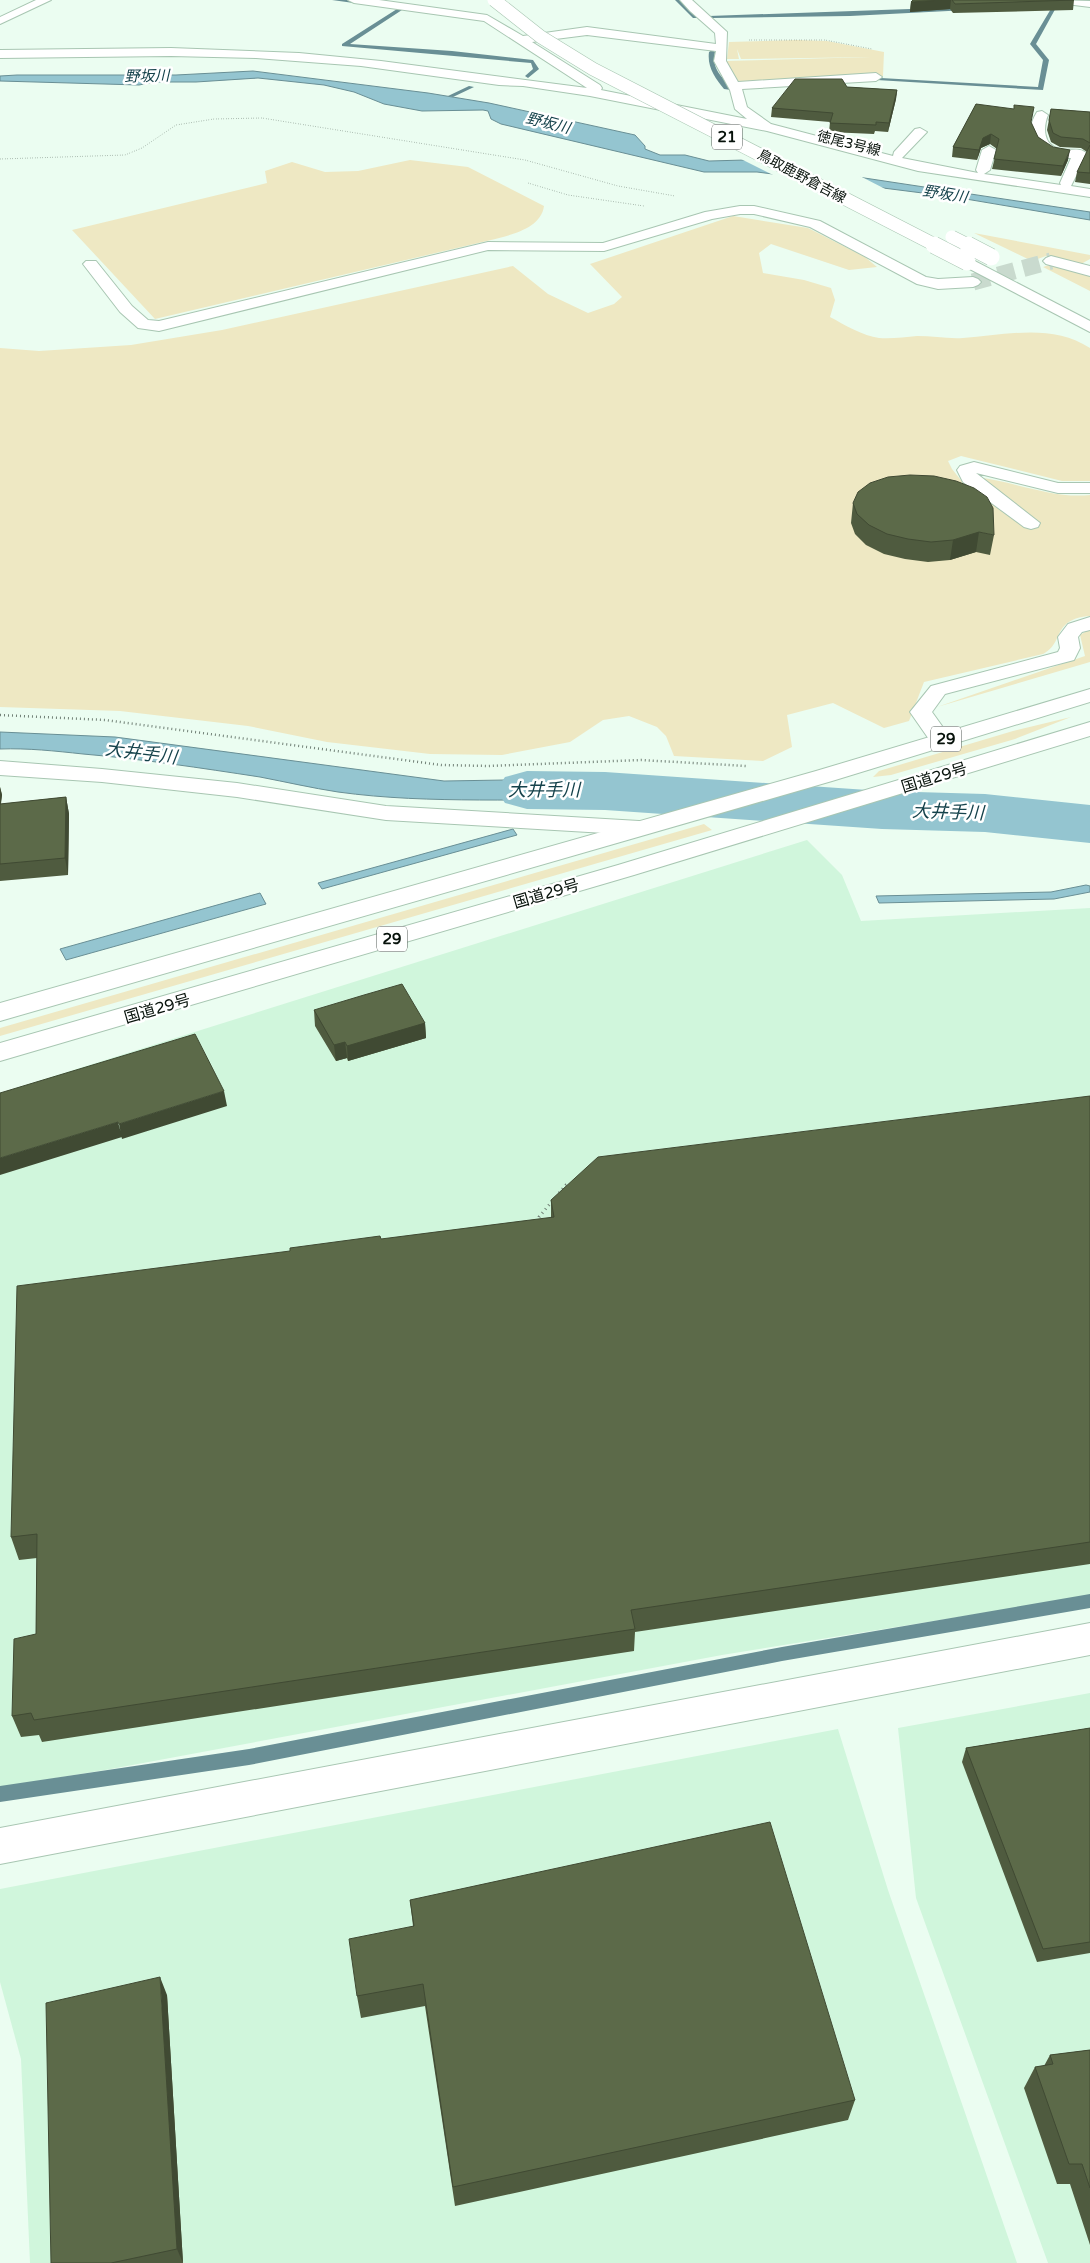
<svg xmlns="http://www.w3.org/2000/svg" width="1090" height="2263" viewBox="0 0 1090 2263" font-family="'Varela Round','Noto Sans JP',sans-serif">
<rect width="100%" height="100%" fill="#ebfdf1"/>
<path fill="#d0f6dc" d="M807 840 842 875 861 921 1090 908V1596L722 1655 111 1769 0 1787V1093Z
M1090 1693V2263H1048L916 1898 898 1728Z
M838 1729 888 1890 1017 2263H30L21 2059 0 1982V1889Z"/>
<path fill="#eee8c3" d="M797 40 827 41 884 52 883 76 738 84 728 68 726 61 871 57 741 59 737 49 739 59H727L729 42Z
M410 160 468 167 544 206C541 229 510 235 491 240L155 319 72 230 267 183 265 171 292 162 325 172 358 171Z
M733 216 808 228 865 257 877 267 849 270 771 244 759 253 763 273 804 280 831 288 835 300 830 317C845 325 863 336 879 338 892 339 905 337 917 336 933 336 948 339 963 338 1006 335 1052 323 1090 348V481H1062L961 456 948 461 952 469 964 484 970 483 976 477C1013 481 1052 499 1090 495V616C1051 619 1065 643 1043 654L924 682 909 721 884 728 833 703 787 715 792 747 763 761 674 756 666 736 657 727 629 716 603 720 570 742 502 755 430 754 327 742 248 726 120 711 0 707V348L39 351 131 345 222 330 513 266 548 294 588 313 614 304 622 297 590 264Z
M974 233 1090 255V259L1081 264 1046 256 1032 261Z
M1049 265 1090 275V291L1043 267Z
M1090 629V662L937 707 1085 656 1080 635Z
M1071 717 1015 739 891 775 873 777 879 771 1013 731Z
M704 824 712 830 0 1036V1028Z"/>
<path fill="#94c5d0" stroke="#698f95" d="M253 71 428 93 489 103 635 135 645 146V149L660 155H685L709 161 745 160 1090 212V220L954 197 757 172H704L501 124 491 119 488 111 483 110 422 111 384 104 354 92 324 85 258 78 196 82H154L139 85 0 81V76L17 75H176Z
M0 732 115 737 444 781 566 779 640 783 621 802C527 797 432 805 338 792 312 788 286 782 260 777 201 768 142 759 83 754 55 751 28 748 0 749Z
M963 801 1090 813V834L1053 829 943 822Z
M513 829 517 835 322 889 318 883Z
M1086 885 1090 886V892L1054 899 879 903 876 896 1051 892Z
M260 893 266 904 66 960 60 949Z"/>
<path fill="#ebfdf1" d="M745 157 858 175 891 192 779 178 739 158Z"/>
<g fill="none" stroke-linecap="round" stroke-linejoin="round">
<path fill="#698f95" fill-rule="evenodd" d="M332 0H348L405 8 350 44 452 51 533 60 539 69 528 78 525 76 533 69 531 63 342 46V44L397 9Z
M675 0H681L697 18H693Z
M1055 2 1058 4 1036 44 1049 60 1043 90 860 79 863 77 1038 87 1043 60 1030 44Z
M966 7 968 10 850 16 712 18 709 16Z
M712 50 715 52C711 73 726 77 731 90L724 89C715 78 707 67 709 52Z
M469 86 474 87 453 97 448 96Z
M1090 1594V1608L782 1661 249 1765 0 1802V1786L249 1749 782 1647Z"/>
<path fill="#94c5d0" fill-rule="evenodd" d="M527 771 605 772 882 791 985 794 1090 805V843L985 832 882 829 605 810 527 809 505 803 496 790 505 777Z"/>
<path stroke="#c9dace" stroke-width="17" stroke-dasharray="17 9" stroke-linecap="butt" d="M973 282 1051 261"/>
<defs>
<path id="minor" d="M36 0H51L0 24V17Z
M348 0H379L487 15 523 36 587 27 716 44 715 33 690 11 680 0H692L727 32 726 61 738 82 876 73 882 77 876 81 742 89 747 107 771 124 893 156 894 152 915 129 920 128 927 132 902 158 978 173 976 170 982 150 989 146 996 150 990 170 984 174 1061 185 1060 183 1071 158C1045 159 1019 140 1037 112L1042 111 1048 115C1043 127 1043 145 1059 149 1069 152 1080 146 1087 154L1071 186 1090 189V197L918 171 767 131 590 96 523 86 499 85 361 66 256 58 171 56 0 58V50L171 48 299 53 381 61 587 88 484 21 354 3ZM587 35 716 51 714 61 730 90 735 109 747 119 601 90 602 88 600 85 532 42Z
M1052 0 1090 1V7L1058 3Z
M740 206H754L820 221 926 277 938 279 973 277 978 279 981 282 978 285 973 287 938 289 917 284 810 227 754 214H740L712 219 604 251 488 250 159 331 138 328 120 312 83 264 86 261H96L132 306 148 320 159 321 488 242 603 243 705 212Z
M1051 256 1090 266V276L1046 264 1043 261 1046 258Z
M974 462 1058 483H1090V493H1058L976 473 1040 523 1038 527 1031 529 1024 527 963 482 957 470 960 466Z
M1090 617V630L1082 632 1078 637 1080 648 1074 660 945 694 932 712 952 740 949 745 941 747 933 745 910 712 931 686 1058 652 1060 648 1058 637 1068 624Z
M0 761 102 769 237 783 386 806 639 821 647 823 651 828 647 833 639 835 386 820 237 797 102 782 0 775Z
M1090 1623V1655L0 1864V1828Z"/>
<path id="major" d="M967 257 1090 321V332L962 265 959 262 962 259Z"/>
<path id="highway" d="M1090 689V702L832 781 0 1021V1003L816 771Z
M1090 722V736L634 875 0 1061V1043L618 865Z"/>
</defs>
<use href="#minor" stroke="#a8c6b2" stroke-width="2"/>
<use href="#major" stroke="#a8c6b2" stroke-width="2"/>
<use href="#highway" stroke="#a8c6b2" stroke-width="2"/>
<path stroke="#718076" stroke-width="1" stroke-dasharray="0.5 2" stroke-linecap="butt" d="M749 40H825L872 49
M0 159 125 155 142 148 176 125 214 119 262 118 525 160 618 186 675 196
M528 183 568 195 644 206"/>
<path stroke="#718076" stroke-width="2.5" stroke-dasharray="1 3" stroke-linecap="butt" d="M0 715 105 720 441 765 488 766 641 760 746 766"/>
<path stroke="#718076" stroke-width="3" stroke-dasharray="1 4" stroke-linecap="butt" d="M559 1193 566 1185 570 1184
M538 1222 539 1217 554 1199"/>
<use href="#minor" fill="#fff" fill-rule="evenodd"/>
<use href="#major" fill="#fff" fill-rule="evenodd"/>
<use href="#highway" fill="#fff" fill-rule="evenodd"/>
<defs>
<path id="major-bridge-far1" d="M494 0 541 37 593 69 937 246
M952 237 970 246"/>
<path id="major-bridge" d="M934 245 967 262
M968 245 991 257"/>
</defs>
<use href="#major-bridge-far1" stroke="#a8c6b2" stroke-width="14" stroke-linecap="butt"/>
<use href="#major-bridge" stroke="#a8c6b2" stroke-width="18" stroke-linecap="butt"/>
<use href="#major-bridge-far1" stroke="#fff" stroke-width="13"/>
<use href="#major-bridge" stroke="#fff" stroke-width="17"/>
</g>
<path fill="#4f5b3f" d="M913 0H1074L1073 10 953 13 950 9 910 12 911 2Z
M847 87 897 90 896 99 888 132 875 131 874 134 829 132 830 122 771 117 772 108Z
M976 104 1031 123 1038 137 1068 160 1061 176 992 169 997 149 990 144 981 148 977 160 952 157 953 147Z
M1051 109 1090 112V184L1075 182 1077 172 1087 152 1081 148 1060 147 1051 142 1047 130Z
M853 503 994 535 990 555 976 552 950 560 928 562 905 559 884 554 866 545 855 534 851 523Z
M0 787 2 795 1 804 66 797 69 814 68 875 0 881Z
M314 1010 425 1023 426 1038 348 1061 347 1058 336 1061 315 1026Z
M1090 1096V1564L635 1632 634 1651 42 1742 39 1735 21 1737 12 1716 36 1634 37 1558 19 1560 11 1537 290 1251 551 1218V1200Z
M1090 1728V1953L1037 1962 962 1762 966 1748Z
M410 1900 855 2100 848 2120 455 2206 425 2006 361 2018 357 1996 413 1926Z
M167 1995 183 2263H51Z
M1090 2050V2245L1070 2184H1057L1024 2088 1035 2067 1044 2066 1050 2055Z"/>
<path fill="#404a33" d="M942 0H951L950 9 910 12 911 2Z
M897 90 896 99 888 132 889 123Z
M991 134 990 144 981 148 977 160 979 150 983 138Z
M1070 150 1068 160 1061 176 1063 166Z
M979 532 976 552 950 560 953 540Z
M0 787 2 795 0 807Z
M66 797 69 814 68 875 65 858Z
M425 1023 426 1038 348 1061 347 1046Z
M345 1042 347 1058 336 1061 334 1045Z
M224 1091 227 1106 122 1139 119 1124Z
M118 1122 122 1137 0 1175V1158Z
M160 1977 167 1995 183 2263 177 2249Z"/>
<path fill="#5c6a49" stroke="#404a33" d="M913 0H942L911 2Z
M952 0H1074L955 4Z
M795 79H842L847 87 897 90 889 123 876 122V125L830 123 833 113 772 108Z
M976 104 1014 109V105L1034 107 1031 122 1038 137 1053 147 1070 150 1063 166 994 159 999 139 991 134 983 138 979 150 953 147Z
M1051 109 1090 112V143L1083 139 1061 137 1053 133 1049 120Z
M1090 145V173L1077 172Z
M910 475 934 476 956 481 974 488 987 497 993 508 994 535 979 532 953 540 931 542 908 539 887 534 869 525 857 514 853 503 858 492 870 483 888 477Z
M66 797 65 858 0 864V804Z
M402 984 425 1023 347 1046 345 1042 334 1045 314 1010 364 995Z
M195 1034 224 1091 119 1124 118 1122 0 1158V1093Z
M1090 1096V1542L631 1610 635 1629 34 1720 31 1713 12 1716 14 1639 36 1634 37 1534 11 1537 17 1286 290 1251V1248L380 1236 381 1239 554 1217 551 1200 598 1157Z
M1090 1728V1942L1043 1949 966 1748Z
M770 1822 855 2100 453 2187 423 1984 357 1996 349 1939 414 1926 410 1900Z
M160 1977 177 2249 111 2263H51L46 2003Z
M1090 2050V2188L1082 2164H1069L1035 2067 1053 2064 1050 2055Z"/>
<g text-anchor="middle" stroke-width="5" stroke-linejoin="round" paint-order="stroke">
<g font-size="14" fill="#06110a" stroke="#fff">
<text transform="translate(849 143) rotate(14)" y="5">徳尾3号線</text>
<text transform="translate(802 176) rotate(28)" y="5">鳥取鹿野倉吉線</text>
</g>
<g font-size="15" font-style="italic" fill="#15424b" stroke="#fff">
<text transform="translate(147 76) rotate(-1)" y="5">野坂川</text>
<text transform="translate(548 123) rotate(14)" y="5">野坂川</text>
<text transform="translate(945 194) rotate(9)" y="5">野坂川</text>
</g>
<g fill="#fff" stroke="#515854" stroke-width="1">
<rect x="712" y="124.5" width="30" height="25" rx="4"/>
<rect x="931" y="726.5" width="30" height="25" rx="4"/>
<rect x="377" y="926.5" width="30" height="25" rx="4"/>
</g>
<g font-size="15" font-weight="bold" fill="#06110a">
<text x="727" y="142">21</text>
<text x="946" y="744">29</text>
<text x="392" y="944">29</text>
</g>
<g font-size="16" fill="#06110a" stroke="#fff">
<text transform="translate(934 777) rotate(-17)" y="6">国道29号</text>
<text transform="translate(546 893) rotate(-16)" y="6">国道29号</text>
<text transform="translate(157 1008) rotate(-16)" y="6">国道29号</text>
</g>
<g font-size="18" font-style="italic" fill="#15424b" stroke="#fff">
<text transform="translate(141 753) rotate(7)" y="6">大井手川</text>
<text x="544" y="796">大井手川</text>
<text transform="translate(948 812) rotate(2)" y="6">大井手川</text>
</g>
</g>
</svg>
